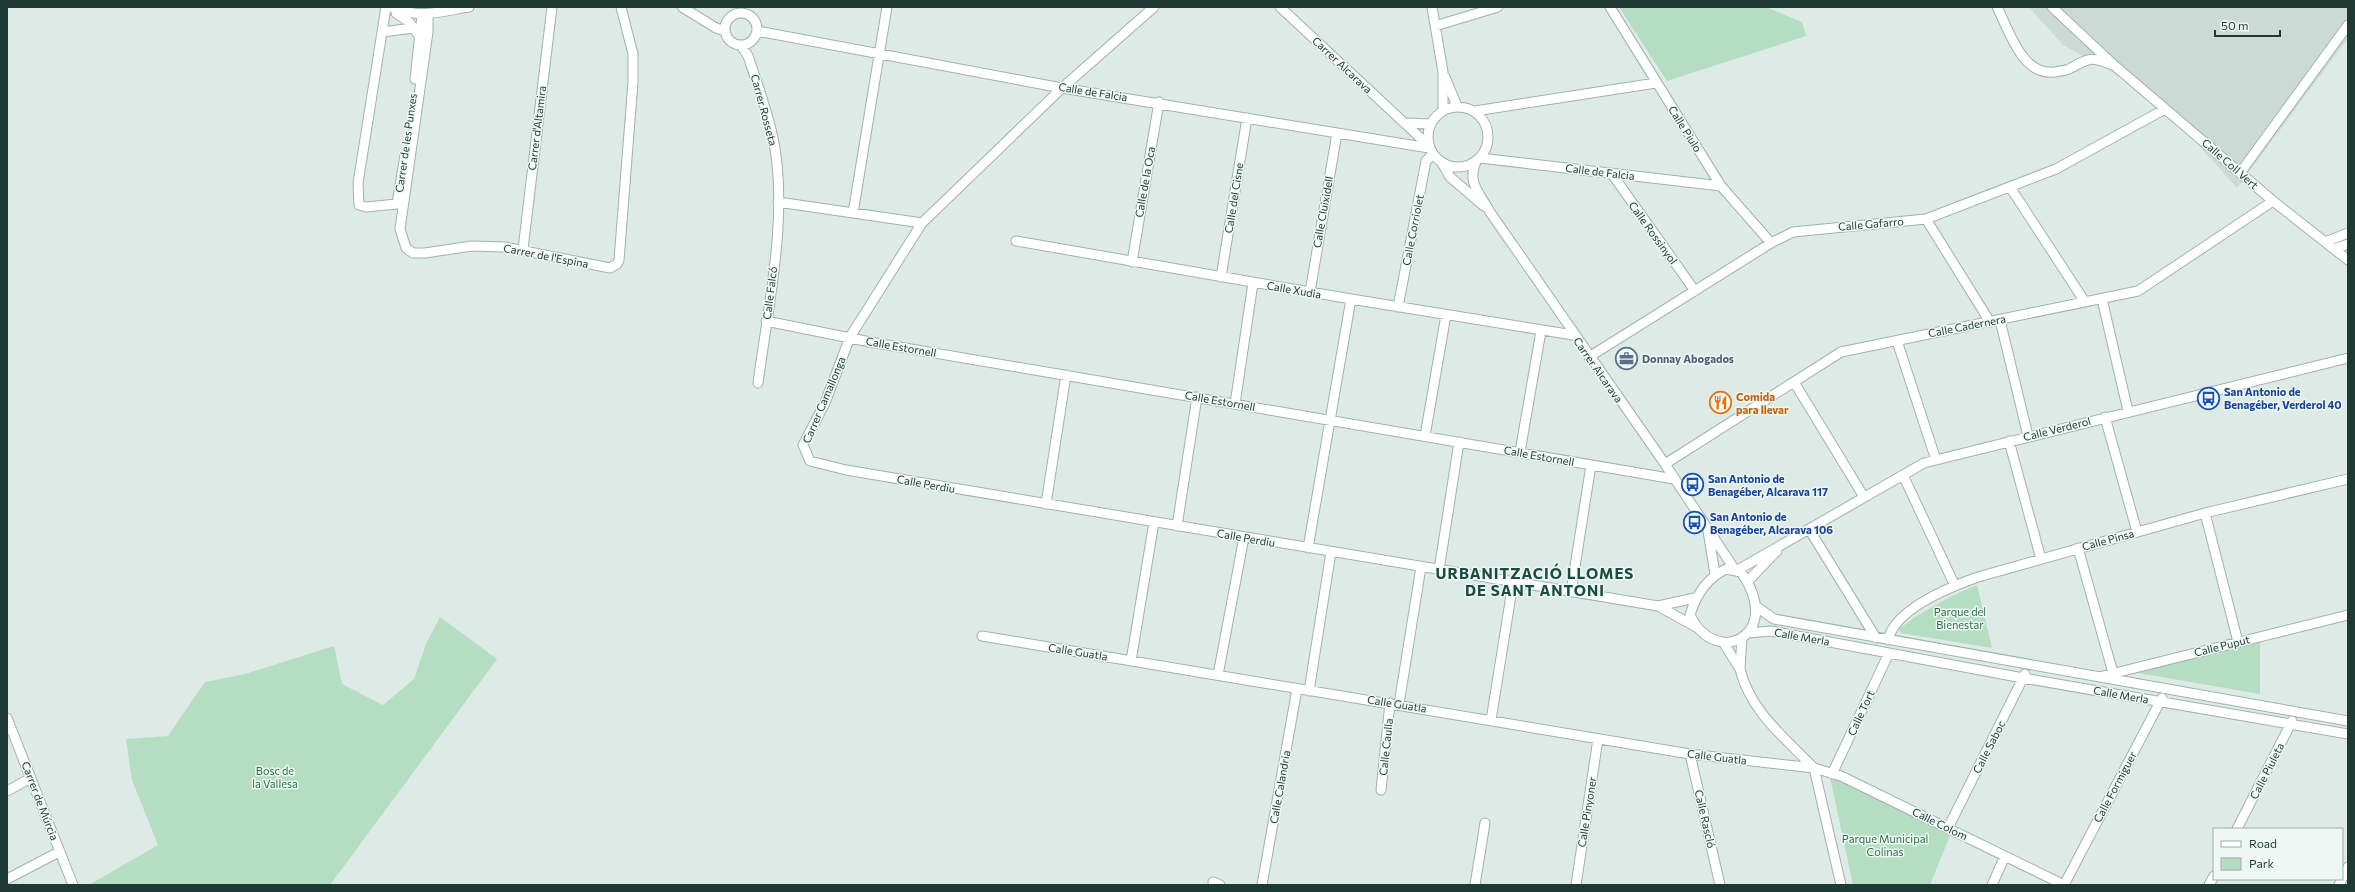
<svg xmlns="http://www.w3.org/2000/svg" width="2355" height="892" viewBox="0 0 2355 892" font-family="Commissioner,sans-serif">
<rect width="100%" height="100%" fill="#ddeae5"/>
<path fill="#cbdad4" d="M2029 7H2348V38L2237 188 2154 95 2063 45Z"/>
<path fill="#b5ddc2" d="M1619 7H1766L1802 22 1806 36 1667 81Z
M1977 585 1992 648 1901 633 1899 629C1923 610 1949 597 1977 585Z
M440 617 497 659 330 885H89L158 845 132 780 126 739 168 736 205 682 245 674 334 646 342 684 383 705 414 679 426 644Z
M2260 640V694L2127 671Z
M1830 777 1839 779 1951 833 1930 885H1853Z"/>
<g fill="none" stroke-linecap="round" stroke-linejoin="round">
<defs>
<path id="minor" d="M386 7 358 183 359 205 366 207 397 204 405 155
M390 7C421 19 438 12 469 7
M682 7 716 28 725 31
M1154 7 1062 88 922 223 850 337 825 403 803 445 810 461 846 470 1658 606
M1280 7 1428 145
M1432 7 1443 72V110
M1610 7 1721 186 1771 243
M1997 7C2009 30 2022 76 2054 72 2059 71 2065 71 2069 69 2091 57 2091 56 2115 66L2052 7
M396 13 409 22 420 37
M725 29a16 16 0 1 1 32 0a16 16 0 1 1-32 0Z
M428 14V32L400 229 406 248 413 253H425L472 246 505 247 610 268 617 264 619 260 633 82V54L621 7
M1435 26 1498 7
M757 31 1062 88 1429 148
M382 32 413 28
M741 45 748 56C757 83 767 110 773 138 789 213 768 307 758 383
M2115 66 2273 201 2348 260
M1445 77 1457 106
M415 79 422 15
M1428 137a30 30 0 1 1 60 0a30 30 0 1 1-60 0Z
M1475 111 1656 83
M1405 123 1430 124
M1480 158 1721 186
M1477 160C1466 182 1479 192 1490 212L1665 464 1735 570
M1442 163 1450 177 1484 206
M2240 173 2348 25
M1612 174 1695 291
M2010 187 2085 302
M778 202 922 223
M853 213 887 7
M1926 219 1990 322
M1016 241 1351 299 1573 335
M2325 242 2348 233
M523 249 552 7
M2334 249 2348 244
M1132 262 1159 102
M1221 277 1247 118
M1310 292 1337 133
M2102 299 2128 411
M1398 307 1426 161 1433 154
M2000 320 2028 436
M766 321 870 342 1674 479
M1897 341 1936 460
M1589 357 1771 243 1793 232 1926 219 2056 169 2165 109
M1794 382 1864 497
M1235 404 1253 283
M2105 417 2137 532
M1425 436 1446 315
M2009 441 2041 559
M1520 452 1541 331
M1665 464 1841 352 2138 291 2273 201
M1903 475 1955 586
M1046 504 1066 375
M2205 513 2238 642
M1177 526 1197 397
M1809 529 1876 638
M1708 531 1715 574
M1308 548 1351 299
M2078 548 2113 673
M1726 569 1741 572C1786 636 1715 669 1690 615 1696 595 1707 578 1726 569Z
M1439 570 1459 442
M1736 571 1924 463 2348 358
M1747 582 1777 551
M1571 592 1591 465
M1695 598 1658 606 1696 627
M1757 607 1774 619 2348 721
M1747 633 1771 631 2023 678 2348 734
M982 636 1690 754 1814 768 1841 776 2064 885
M1888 640C1895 609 1950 587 1978 577L2205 513 2348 479
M1723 642 1740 669 1742 637
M1131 661 1154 522
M1740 669C1750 711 1785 738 1814 768
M1218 675 1244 537
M2099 677 2348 615
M1309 691 1331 552
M1399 704 1421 567
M7 718 73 885
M1491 720 1513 583
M1690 754 1720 885
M1814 768 1841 885
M1832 774 1889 653
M1381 790 1390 703
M7 791 31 778
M1948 828 2025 674
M2237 829 2292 721
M7 879 59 852
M1213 882 1220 885
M1262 885 1297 689
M1475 885 1485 823
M1576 885 1598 739
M1992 885 2005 856
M2064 885 2162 698
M2209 885 2214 876
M2339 885 2348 867"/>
</defs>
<use href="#minor" stroke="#a0b2ad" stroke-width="11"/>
<use href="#minor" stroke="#fff" stroke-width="9"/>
</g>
<defs>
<symbol id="office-ring" viewBox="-11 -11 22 22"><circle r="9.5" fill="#eef7f3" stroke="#5c6f8a" stroke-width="1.5"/><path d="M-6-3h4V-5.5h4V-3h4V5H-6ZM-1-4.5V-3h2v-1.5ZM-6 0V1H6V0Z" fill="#5c6f8a"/></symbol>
<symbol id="bus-ring" viewBox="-11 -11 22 22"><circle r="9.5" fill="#eef7f3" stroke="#1a4fb4" stroke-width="1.5"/><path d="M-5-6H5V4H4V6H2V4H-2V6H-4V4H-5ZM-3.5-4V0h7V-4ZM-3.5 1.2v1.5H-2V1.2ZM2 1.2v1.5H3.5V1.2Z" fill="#1a4fb4"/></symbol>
<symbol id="restaurant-ring" viewBox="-11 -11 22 22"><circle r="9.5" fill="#eef7f3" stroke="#e8710a" stroke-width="1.5"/><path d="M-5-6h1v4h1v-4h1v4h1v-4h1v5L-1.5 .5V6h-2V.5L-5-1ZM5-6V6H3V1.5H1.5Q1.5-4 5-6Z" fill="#e8710a"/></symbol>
</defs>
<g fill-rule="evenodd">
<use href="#office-ring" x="1614" y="346" width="25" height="25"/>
<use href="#bus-ring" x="2196" y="386" width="25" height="25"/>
<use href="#restaurant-ring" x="1708" y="390" width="25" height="25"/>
<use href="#bus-ring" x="1680" y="472" width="25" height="25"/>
<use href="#bus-ring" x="1682" y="510" width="25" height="25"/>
</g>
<g text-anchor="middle" stroke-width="3" stroke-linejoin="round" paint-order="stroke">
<g font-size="11" fill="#1e3a35" stroke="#eef7f3">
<text transform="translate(1342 65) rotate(43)" y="4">Carrer Alcarava</text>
<text transform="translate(1093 92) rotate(9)" y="4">Calle de Falcia</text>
<text transform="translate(764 110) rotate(75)" y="4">Carrer Rosseta</text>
<text transform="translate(537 128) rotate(-83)" y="4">Carrer d'Altamira</text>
<text transform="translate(1685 129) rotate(58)" y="4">Calle Piulo</text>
<text transform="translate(406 143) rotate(-82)" y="4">Carrer de les Punxes</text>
<text transform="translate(2230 164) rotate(41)" y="4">Calle Coll Vert</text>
<text transform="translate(1600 172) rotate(7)" y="4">Calle de Falcia</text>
<text transform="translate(1145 182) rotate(-80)" y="4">Calle de la Oca</text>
<text transform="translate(1234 198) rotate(-81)" y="4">Calle del Cisne</text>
<text transform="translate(1323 212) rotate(-80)" y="4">Calle Cluixidell</text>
<text transform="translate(1871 224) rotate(-5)" y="4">Calle Gafarro</text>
<text transform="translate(1413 230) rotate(-79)" y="4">Calle Corriolet</text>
<text transform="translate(1653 233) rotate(54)" y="4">Calle Rossinyol</text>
<text transform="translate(546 256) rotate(11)" y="4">Carrer de l'Espina</text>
<text transform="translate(1294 290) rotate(10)" y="4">Calle Xudia</text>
<text transform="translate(770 293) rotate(-83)" y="4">Calle Falcó</text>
<text transform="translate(1967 326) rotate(-11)" y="4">Calle Cadernera</text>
<text transform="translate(901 347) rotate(10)" y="4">Calle Estornell</text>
<text transform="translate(1598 370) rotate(55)" y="4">Carrer Alcarava</text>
<text transform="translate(824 400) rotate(-67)" y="4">Carrer Camallonga</text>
<text transform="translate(1220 401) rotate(10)" y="4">Calle Estornell</text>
<text transform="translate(2057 429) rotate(-14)" y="4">Calle Verderol</text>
<text transform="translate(1539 456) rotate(10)" y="4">Calle Estornell</text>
<text transform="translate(926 484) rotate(10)" y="4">Calle Perdiu</text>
<text transform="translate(1246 538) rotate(10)" y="4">Calle Perdiu</text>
<text transform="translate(2108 540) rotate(-15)" y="4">Calle Pinsa</text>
<text transform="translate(1802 637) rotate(10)" y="4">Calle Merla</text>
<text transform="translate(2222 646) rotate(-14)" y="4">Calle Puput</text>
<text transform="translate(1078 652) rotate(9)" y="4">Calle Guatla</text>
<text transform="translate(2121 695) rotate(10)" y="4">Calle Merla</text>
<text transform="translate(1397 704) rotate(9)" y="4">Calle Guatla</text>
<text transform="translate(1861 713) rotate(-65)" y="4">Calle Tort</text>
<text transform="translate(1386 747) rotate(-84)" y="4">Calle Caulla</text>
<text transform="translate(1989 747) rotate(-63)" y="4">Calle Saboc</text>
<text transform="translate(1717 757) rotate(7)" y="4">Calle Guatla</text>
<text transform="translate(2267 771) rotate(-63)" y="4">Calle Piuleta</text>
<text transform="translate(1280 787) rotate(-80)" y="4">Calle Calandria</text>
<text transform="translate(2115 787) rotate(-62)" y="4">Calle Formiguer</text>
<text transform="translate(40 801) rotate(69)" y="4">Carrer de Múrcia</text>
<text transform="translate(1587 812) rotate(-81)" y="4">Calle Pinyoner</text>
<text transform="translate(1705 819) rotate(77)" y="4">Calle Rascló</text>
<text transform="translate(1940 824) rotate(26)" y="4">Calle Colom</text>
</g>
<g font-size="11" font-weight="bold" fill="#4e5e75" stroke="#eef7f3" text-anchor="start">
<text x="1642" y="363">Donnay Abogados</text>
</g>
<g font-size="11" font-weight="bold" fill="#164399" stroke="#eef7f3" text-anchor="start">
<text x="2224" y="396">San Antonio de<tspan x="2224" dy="13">Benagéber, Verderol 40</tspan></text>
<text x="1708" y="483">San Antonio de<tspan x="1708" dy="13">Benagéber, Alcarava 117</tspan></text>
<text x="1710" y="521">San Antonio de<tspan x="1710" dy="13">Benagéber, Alcarava 106</tspan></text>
</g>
<g font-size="11" font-weight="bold" fill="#c56008" stroke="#eef7f3" text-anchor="start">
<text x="1736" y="401">Comida<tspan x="1736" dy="13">para llevar</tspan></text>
</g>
<g font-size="11" fill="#27724a" stroke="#eef7f3">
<text x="1960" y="616">Parque del<tspan x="1960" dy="13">Bienestar</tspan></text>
<text x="275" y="775">Bosc de<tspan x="275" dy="13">la Vallesa</tspan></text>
<text x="1885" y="843">Parque Municipal<tspan x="1885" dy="13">Colinas</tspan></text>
</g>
<g font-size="15" font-weight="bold" letter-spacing="1" fill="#1a4c44" stroke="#eef7f3">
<text x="1535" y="579">URBANITZACIÓ LLOMES<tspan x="1535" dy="17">DE SANT ANTONI</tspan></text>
</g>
</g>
<rect width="2355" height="892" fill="none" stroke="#1e3a35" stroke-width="16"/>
<rect x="2213" y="828" width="130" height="52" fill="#eef7f3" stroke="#9baba7"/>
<rect x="2221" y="841" width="20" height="6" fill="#ffffff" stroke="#9baba7"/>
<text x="2249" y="848" font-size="12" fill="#1e3a35">Road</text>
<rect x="2221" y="858" width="20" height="12" fill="#b5ddc2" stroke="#9baba7"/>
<text x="2249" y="868" font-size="12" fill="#1e3a35">Park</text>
<path d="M2215 30v6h65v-6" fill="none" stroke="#1e3a35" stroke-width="2"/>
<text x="2221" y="30" font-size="12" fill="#1e3a35" stroke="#eef7f3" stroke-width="3" paint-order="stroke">50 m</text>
</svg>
